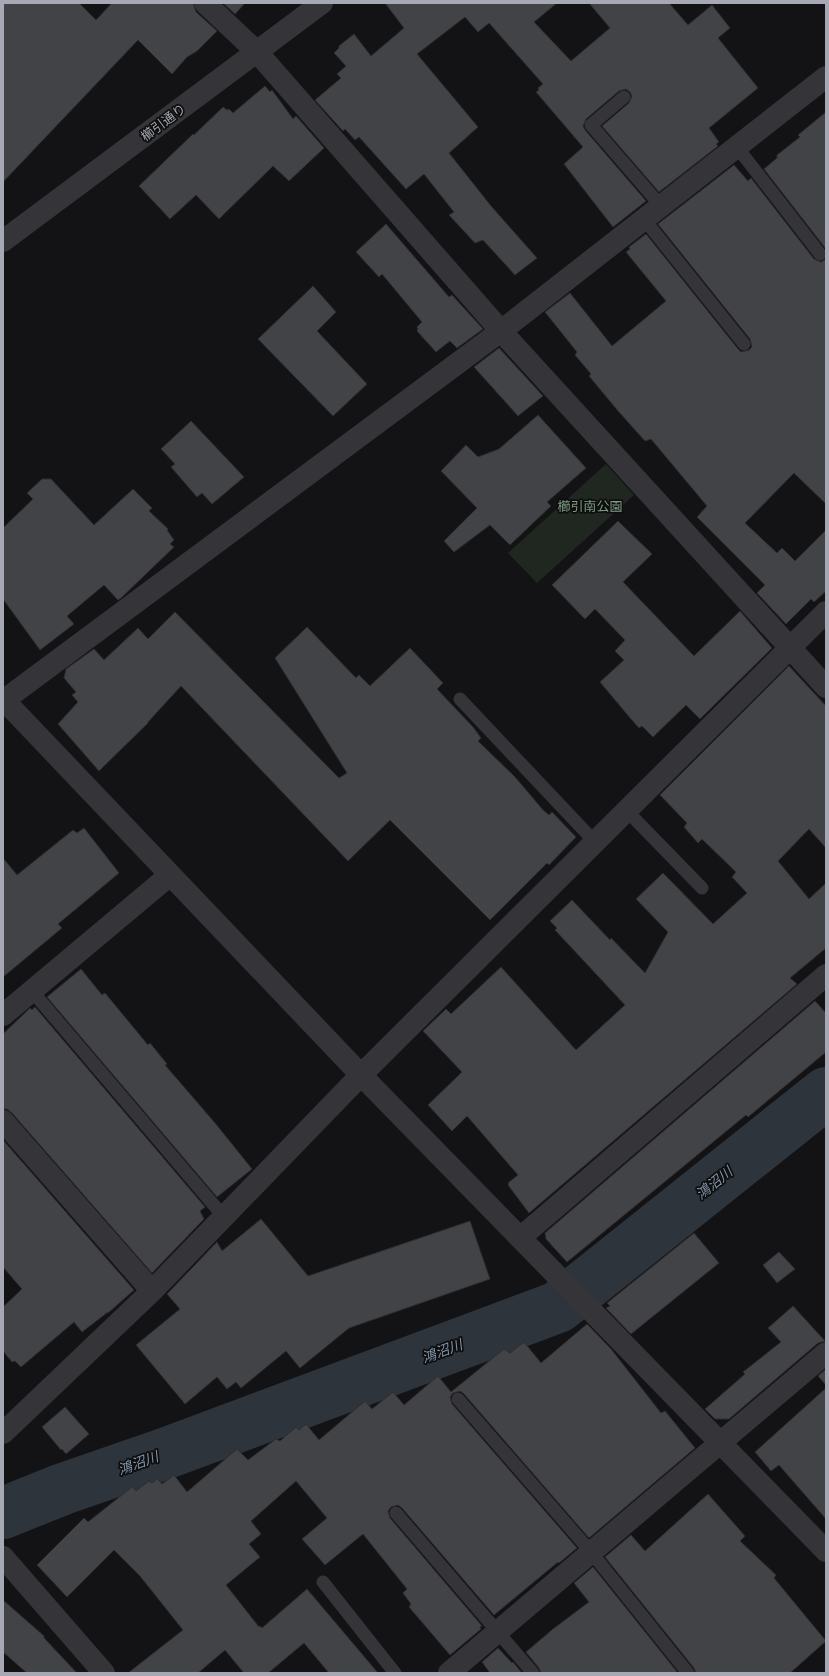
<svg xmlns="http://www.w3.org/2000/svg" width="829" height="1676" viewBox="0 0 829 1676" font-family="'Exo 2','Noto Sans JP',sans-serif">
<rect width="100%" height="100%" fill="#131315"/>
<path fill="#202721" d="M606 464 634 495 537 583 508 553Z"/>
<g fill="none" stroke-linecap="round" stroke-linejoin="round">
<path stroke="#2e343c" stroke-width="52" d="M3 1513 63 1489 164 1454 558 1307 826 1093"/>
</g>
<path fill="#424347" stroke="#2e2d30" d="M3 3H79L96 20 112 3H193L196 12 217 31 197 51 187 57 172 74 138 40 3 182Z
M223 3H245L235 14Z
M385 3H557L534 22 571 61 610 28 589 3H669L688 25 712 5 730 28 718 38 758 88 709 128 719 142 716 144 718 146 659 192 602 126 629 103 632 96 630 92 626 89 619 91 586 119 583 126 585 130 646 201 613 227 564 164 583 147 536 92 539 90 538 88 543 84 489 23 478 32 465 17 417 54 478 127 449 153 491 206 537 258 515 275 483 240 475 243 449 215 454 212 424 174 406 189 359 137 355 140 345 129 343 131 315 100 341 78 337 74 346 66 334 53 339 48V46L354 34 371 56 404 28Z
M265 86 270 92 272 90 293 119 296 116 324 148 289 181 273 166 219 219 196 195 170 219 139 186 193 134 194 135 223 107 227 110 229 109 233 113Z
M826 112V249L764 169 777 158V155L800 137 798 135Z
M734 165 748 181 751 178 814 259 821 262 826 259V504L794 473 745 523 777 553 782 548 795 561 826 530V591L814 602 811 599 786 624 757 593 765 585 697 517 707 506 651 439 645 441 619 412 589 376 591 374 575 355 577 352 545 312 570 293 612 346 666 301 626 252 630 249 629 247 646 234 738 349 741 352 749 350 752 347 750 339 658 224Z
M386 224 449 297 452 295 483 329 457 348 450 341 436 352 417 331 418 329 417 327 422 322 382 274 379 277 356 252Z
M313 286 336 312 317 331 367 384 333 416 258 339Z
M499 348 543 396 518 416 474 367Z
M538 415 586 468 547 502 551 506 510 545 490 525 454 552 444 541 477 508 441 471 466 445 478 457 499 449Z
M191 421 244 477 212 504 202 493 197 497 171 467 175 464 161 449Z
M42 479H51L94 525 133 489 152 508 149 511 168 529 167 530 174 540 170 544 174 547 121 598 118 600 104 585 67 616 74 624 40 650 3 599V528L33 499 27 493Z
M618 521 652 554 623 582 694 656 740 611 772 648 700 719 686 705 653 737 642 726 639 728 631 719 600 682 624 660 615 651 625 640 595 609 585 619 552 585Z
M175 612 339 778 347 773 275 658 307 627 356 678 359 675 370 686 410 648 443 683 437 689 473 727 481 738 478 741 515 777 543 810 549 815 552 812 576 837 549 865 547 863 490 920 390 820 348 861 181 686 148 722V723L99 771 58 724 78 702 72 695 76 692 64 678 66 669 94 649 104 660 138 628 148 639Z
M789 666 826 706V848L809 829 778 861 809 899 826 883V948L790 978 797 984 529 1213 508 1185 509 1184 508 1183 518 1175 467 1116 452 1131 428 1105 462 1072 423 1031 446 1009 451 1014 501 967 576 1050 625 1005 555 930 557 928 550 921 572 900 610 940 611 938 645 973 668 932 636 899 663 873 713 924 747 893 732 877 736 872 702 839 698 843 684 827 687 823 660 795Z
M84 828 119 873 58 924 62 928 3 977V858L17 875 73 830 77 833Z
M81 969 102 995 105 993 148 1045 150 1043 167 1064 165 1065 215 1123 252 1169 217 1197 47 997Z
M815 1001 826 1013V1052L748 1117 746 1115 567 1262 546 1239 545 1233Z
M35 1007 205 1207 200 1211 204 1219 152 1273 12 1113 7 1109H3V1034L30 1008 32 1010Z
M3 1140 134 1290 108 1313V1312L82 1332 74 1322 21 1367 15 1361 12 1362 3 1351V1307L22 1289 3 1267Z
M261 1219 308 1276 470 1221 490 1279 349 1328 300 1368 286 1351 241 1388 236 1382 227 1389 217 1377 185 1404 136 1345 180 1309 167 1294 217 1242 222 1251Z
M694 1233 719 1263 631 1334 606 1308 610 1306 607 1303Z
M779 1252 795 1269 777 1283 763 1265Z
M793 1306 825 1341 818 1343 729 1419H715L705 1409 745 1374 743 1372 781 1342 768 1328Z
M587 1324 611 1349 661 1413 665 1411 695 1448 589 1538 464 1394 460 1391 453 1393 450 1397 452 1404 577 1548 559 1563 558 1562 494 1615 402 1508 398 1505 391 1507 388 1511 390 1518 482 1626 480 1627 481 1629 450 1655 409 1607 411 1604 403 1593 407 1589 363 1534 325 1565 302 1539 327 1518 296 1481 251 1521 261 1534 249 1544 260 1557 226 1585 259 1627 260 1626 262 1628 307 1589 378 1673H329L304 1643 268 1673H244L225 1650 198 1673H128L183 1630 140 1576 114 1550 67 1597 37 1565 84 1518 88 1522 132 1487 136 1491 149 1481 152 1483 157 1479 162 1484 174 1475 187 1492 237 1449 248 1460 276 1439 280 1441 296 1427 299 1430 306 1424 319 1440 365 1401 372 1409 393 1392 404 1405 438 1376 451 1392 504 1349 510 1353 524 1342 541 1363Z
M826 1369V1385L818 1376Z
M826 1388V1519L779 1465 771 1471 755 1452Z
M65 1407 89 1434 66 1454 62 1449 61 1450 42 1427Z
M708 1494 745 1536 740 1541 776 1575 774 1578 826 1641 790 1673H696L694 1668 605 1557 631 1535 645 1551Z
M593 1567 678 1673H541L539 1668 526 1652 553 1629 589 1602 574 1583Z
M3 1600 44 1636V1638L77 1673H27L3 1652Z
M498 1648 512 1663 513 1662 522 1673H490L482 1662Z"/>
<g fill="none" stroke-linecap="round" stroke-linejoin="round">
<path stroke="#353539" stroke-width="13" d="M624 97 591 125 661 206
M737 147 820 254
M644 219 744 344
M460 699 595 842
M627 811 702 888
M32 991 224 1217
M458 1399 591 1552 688 1673
M396 1513 533 1673
M323 1582 395 1673"/>
<path stroke="#353539" stroke-width="22" d="M205 3 257 52 501 331 826 687
M3 699 361 1075 826 1551
M3 701 501 331 826 77
M3 1015 170 875
M3 1121 152 1291
M520 1238 826 975
M3 1433 152 1291 361 1075 826 612
M449 1673 826 1353"/>
<path stroke="#353539" stroke-width="22" d="M3 241 322 3
M3 1557 104 1673"/>
</g>
<g text-anchor="middle" stroke-width="3.5" stroke-linejoin="round" paint-order="stroke">
<g font-size="13" fill="#a6a9b3" stroke="#0e0e0f">
<text transform="translate(163 122) rotate(-37)" y="5">櫛引通り</text>
</g>
<g font-size="13" fill="#7f9d83" stroke="#0e0e0f">
<text x="590" y="511">櫛引南公園</text>
</g>
<g font-size="14" font-style="italic" fill="#8094ab" stroke="#0e0e0f">
<text transform="translate(714 1183) rotate(-39)" y="5">鴻沼川</text>
<text transform="translate(442 1351) rotate(-20)" y="5">鴻沼川</text>
<text transform="translate(138 1463) rotate(-20)" y="5">鴻沼川</text>
</g>
</g>
<rect width="829" height="1676" fill="none" stroke="#a6a9b3" stroke-width="8"/>
</svg>
